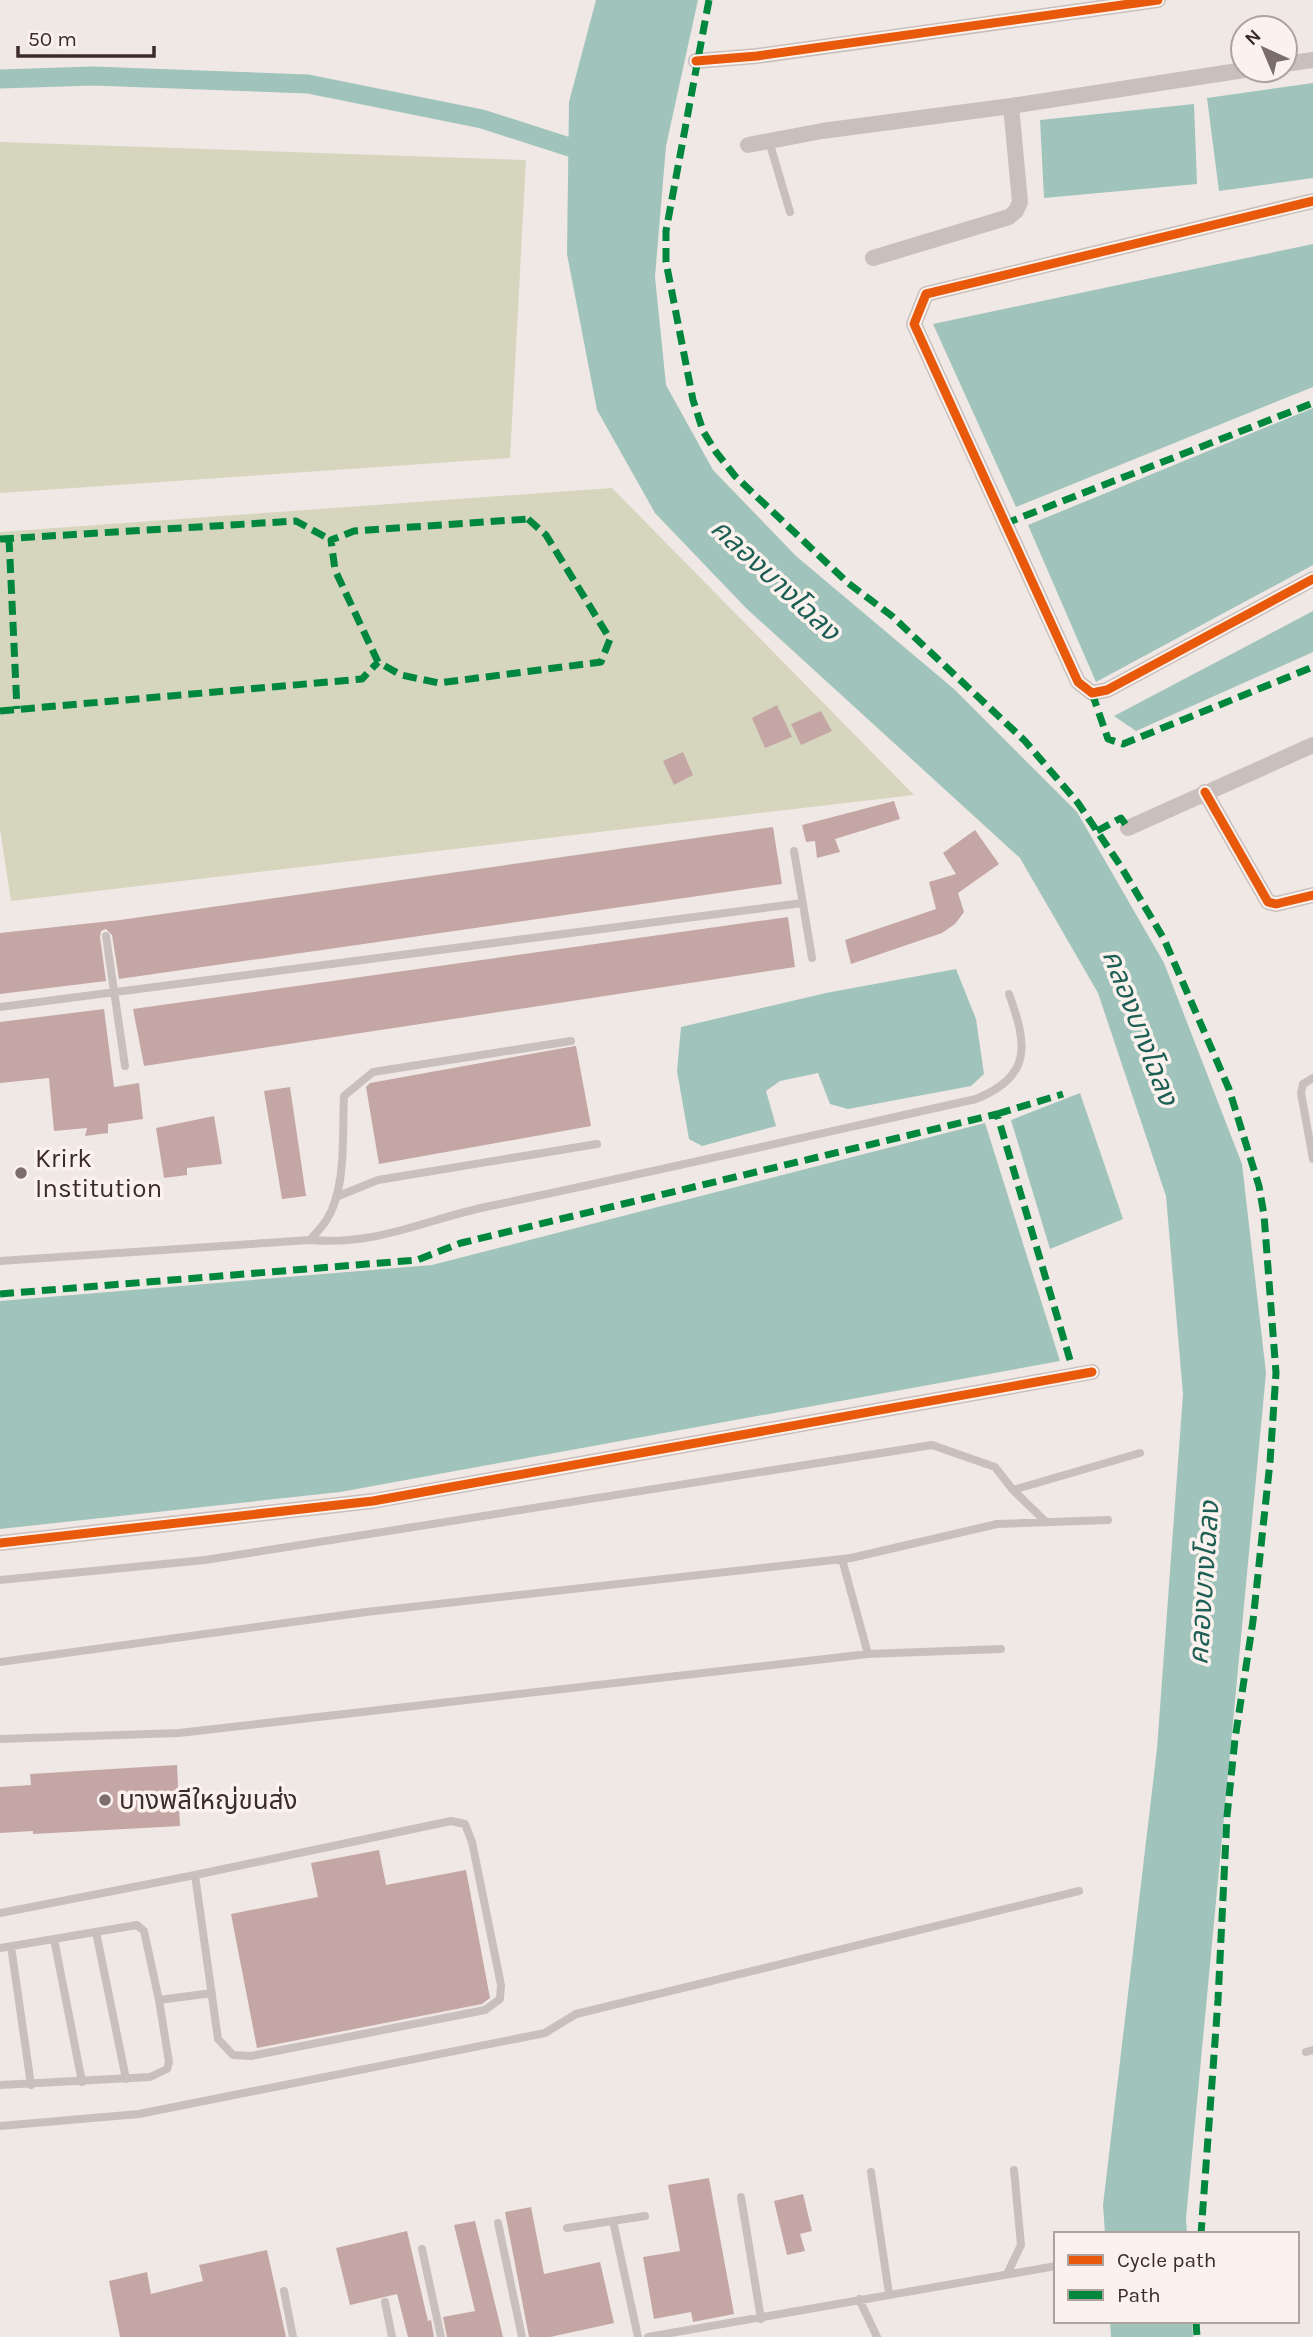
<svg xmlns="http://www.w3.org/2000/svg" width="1313" height="2337" viewBox="0 0 1313 2337" font-family="Karla,'Noto Sans Thai',sans-serif">
<rect width="100%" height="100%" fill="#f0e8e4"/>
<path fill="#d6d5be" d="M0 142 526 160 510 458 0 493Z
M612 488 914 795 11 901 0 829V532Z"/>
<path fill="#a0c3bb" d="M596 0H698L666 146 655 277 666 385 713 470 796 556 954 689 1077 812 1164 963 1242 1164 1266 1373 1186 2218 1187 2234H1105L1103 2205 1157 1749 1183 1394 1166 1196 1098 993 1020 858 746 608 655 513 597 410 567 254 569 102Z
M1313 83V178L1219 191 1207 98Z
M1194 104 1197 184 1044 198 1040 120Z
M1313 244V387L1016 507 933 324Z
M1313 408V565L1096 682 1028 525Z
M1313 611V652L1136 731 1114 716Z
M956 969 976 1019 984 1074 971 1086 848 1109 830 1104 818 1073 780 1081 766 1091 776 1126 702 1146 689 1139 677 1071 681 1027 826 993Z
M1080 1093 1123 1219 1050 1249 1011 1120Z
M985 1123 1060 1361 340 1492 0 1529V1301L432 1265Z
M1110 2321H1192L1193 2337H1111Z"/>
<g fill="none" stroke-linecap="round" stroke-linejoin="round">
<path stroke="#a0c3bb" stroke-width="19" d="M0 79 93 76 308 84 482 119 591 154"/>
</g>
<path fill="#c4a7a5" d="M777 705 792 737 765 748 752 718Z
M821 711 832 731 801 745 791 724Z
M683 752 693 775 674 785 663 761Z
M894 801 900 819 835 839 840 852 817 858 815 841 806 842 802 825Z
M773 827 782 884 119 979 112 935 106 929 101 931 100 937 106 981 0 994V933L120 920Z
M975 830 999 864 958 893 964 912 955 924 942 933 851 964 845 940 936 909 929 882 956 874 943 853Z
M788 917 795 967 144 1066 133 1009Z
M104 1009 114 1087 139 1083 143 1119 108 1124V1133L85 1136 87 1128 54 1131 49 1078 0 1083V1022Z
M575 1046H576L591 1126 379 1164 366 1087 370 1083Z
M290 1087 306 1196 282 1199 264 1091Z
M214 1116 222 1164 187 1168V1175L164 1178 156 1128Z
M177 1765 180 1826 33 1834V1831L0 1833V1787L31 1785 30 1774Z
M379 1850 386 1885 466 1870 490 1998 482 2004 257 2048 231 1914 318 1897 311 1863Z
M709 2178 734 2314 693 2322 691 2312 654 2319 643 2257 680 2251 668 2185Z
M803 2194 812 2231 800 2234 805 2251 787 2255 774 2201Z
M531 2207 544 2274 600 2262 614 2323 550 2337H529L505 2212Z
M475 2221 503 2337H447L443 2317 475 2311 454 2225Z
M407 2231 428 2321 431 2320 434 2337H408L397 2294 350 2305 336 2248Z
M267 2250 286 2337H120L109 2281 147 2272 151 2294 203 2281 199 2265Z"/>
<g fill="none" stroke-linecap="round" stroke-linejoin="round">
<path stroke="#c9c0bd" stroke-width="8" d="M769 141 790 212
M794 851 812 958
M106 936 125 1066
M0 1007 802 903
M1313 1078 1303 1084 1301 1093 1313 1159
M336 1197 378 1180 597 1144
M310 1240C316 1233 323 1226 327 1219 347 1187 342 1132 344 1096L373 1072 571 1041
M0 1261 310 1240C378 1246 426 1219 490 1206 653 1172 814 1135 976 1099 1033 1076 1027 1044 1009 994
M1013 1490 1140 1453
M842 1559 868 1654
M0 1580 205 1560 932 1445 995 1467 1013 1490 1046 1522
M0 1662 366 1612 851 1558 997 1524 1108 1520
M0 1739 179 1733 868 1654 1001 1649
M0 1913 195 1875 218 2039 233 2055 251 2056 485 2010 500 1999 501 1985 472 1842 465 1824 451 1821 195 1875
M96 1932 126 2079
M54 1939 82 2082
M11 1946 31 2085
M0 1948 137 1925 144 1931 159 2000 169 2062 167 2069 150 2077 0 2085
M159 2000 212 1993
M1306 2052 1313 2050
M0 2126 139 2114 545 2033 576 2014 1079 1891
M871 2172 889 2294
M741 2197 761 2319
M613 2221 638 2337
M498 2223 522 2337
M567 2228 645 2216
M422 2249 441 2337
M1007 2274 1021 2245 1014 2170
M284 2291 293 2337
M859 2299 877 2337
M385 2302 392 2337
M648 2337 1056 2266"/>
<path stroke="#c9c0bd" stroke-width="16" d="M696 61 757 56 1158 0
M1285 64 1313 60
M748 145 822 131 1011 106 1244 70
M1313 201 926 294 914 324 1078 682 1092 693 1107 690 1313 579
M873 258 1009 217 1016 211 1020 202 1011 106
M1205 792 1268 902 1276 904 1313 895
M1128 828 1313 745
M0 1543 373 1501 1092 1372"/>
<path stroke="#00873e" stroke-width="7" stroke-dasharray="14 7" stroke-linecap="butt" d="M709 0 666 231V262L693 400 703 431 716 452 735 476 848 583 892 616 1025 741 1078 803 1120 865 1164 939 1229 1089 1259 1186 1264 1215 1276 1373 1270 1462 1253 1621 1235 1739 1227 1816 1218 2000 1201 2234
M528 519 546 535 610 639 601 662 439 683 401 675 378 662 335 570 331 540 354 531Z
M1004 524 1313 403
M9 538 17 709
M0 539 296 521 331 540
M1092 693 1108 739 1123 744 1313 667
M0 711 362 679 378 662
M1097 831 1121 818 1128 828
M997 1114 1063 1094
M0 1294 417 1260 461 1243 997 1114 1070 1360
M1196 2321 1197 2337"/>
<defs>
<path id="cycleway" d="M696 61 757 56 1158 0
M1313 201 926 294 914 324 1078 682 1092 693 1107 690 1313 579
M1205 792 1268 902 1276 904 1313 895
M0 1543 373 1501 1092 1372"/>
</defs>
<use href="#cycleway" stroke="#fbf1ed" stroke-width="13"/>
<use href="#cycleway" stroke="#e8590c" stroke-width="9"/>
</g>
<g fill="#7a6d6b" stroke="#fbf1ed" stroke-width="2.5">
<circle cx="21" cy="1173" r="7"/>
<circle cx="105" cy="1800" r="7"/>
</g>
<g text-anchor="middle" stroke-width="7" stroke-linejoin="round" paint-order="stroke">
<g font-size="26" fill="#3b2b2a" stroke="#fbf1ed" text-anchor="start">
<text x="35" y="1167">Krirk<tspan x="35" dy="30">Institution</tspan></text>
<text x="119" y="1809">บางพลีใหญ่ขนส่ง</text>
</g>
<g font-size="28" font-style="italic" fill="#1d5f54" stroke="#fbf1ed">
<text transform="translate(776 579) rotate(43)" y="10">คลองบางโฉลง</text>
<text transform="translate(1141 1027) rotate(69)" y="10">คลองบางโฉลง</text>
<text transform="translate(1203 1583) rotate(-86)" y="10">คลองบางโฉลง</text>
</g>
</g>
<rect x="1054" y="2232" width="245" height="91" fill="#fbf1ed" stroke="#aea29f" stroke-width="2"/>
<rect x="1068" y="2255" width="35" height="10" fill="#e8590c" stroke="#aea29f" stroke-width="2"/>
<text x="1117" y="2267" font-size="21" fill="#3b2b2a">Cycle path</text>
<rect x="1068" y="2290" width="35" height="10" fill="#00873e" stroke="#aea29f" stroke-width="2"/>
<text x="1117" y="2302" font-size="21" fill="#3b2b2a">Path</text>
<g transform="translate(1264 49) rotate(316)"><circle r="33" fill="#fbf1ed" stroke="#aea29f" stroke-width="2"/>
<path d="M0-5L12 26L0 18L-12 26Z" fill="#7a6d6b"/>
<text y="-10" font-size="19" font-weight="bold" text-anchor="middle" fill="#3b2b2a">N</text>
</g>
<path d="M18 46v10h136v-10" fill="none" stroke="#3b2b2a" stroke-width="3.5"/>
<text x="28" y="46" font-size="21" fill="#3b2b2a" stroke="#fbf1ed" stroke-width="5" paint-order="stroke">50 m</text>
</svg>
